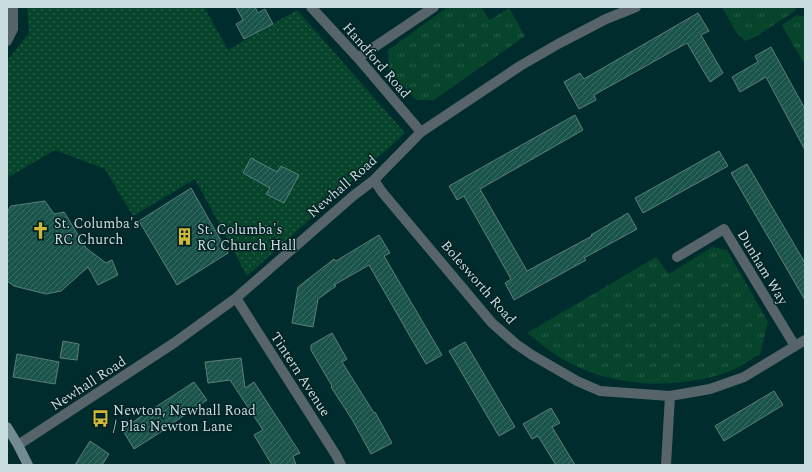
<svg xmlns="http://www.w3.org/2000/svg" width="812" height="472" viewBox="0 0 812 472" font-family="Spectral,serif">
<defs>
<pattern id="grass-tufts" width="24" height="20" patternUnits="userSpaceOnUse"><rect width="24" height="20" fill="#06452c"/><path d="M3 7l-1-3M5 7V3M7 7l1-3M15 17l-1-3M17 17v-4M19 17l1-3" fill="none" stroke="#295f4a"/></pattern>
<pattern id="park-dots" width="8" height="8" patternUnits="userSpaceOnUse"><rect width="8" height="8" fill="#06452c"/><path d="M2 2h.1M6 6h.1" fill="none" stroke="#295f4a" stroke-width="1.8" stroke-linecap="round"/></pattern>
<pattern id="building-hatch" width="6" height="6" patternUnits="userSpaceOnUse"><rect width="6" height="6" fill="#1a544b"/><path d="M-1 1l2-2M0 6l6-6M5 7l2-2" fill="none" stroke="#3a6c64"/></pattern>
</defs>
<rect width="100%" height="100%" fill="#012c2e"/>
<path fill="url(#grass-tufts)" d="M448 7H481L490 20 509 8 525 36 434 100H416L389 71 388 50Z
M722 7H796L795 11 755 37 745 41 736 32Z
M797 15 805 17V65L782 25Z
M712 247 727 250 768 322 760 354C750 360 739 368 728 372 676 390 609 388 561 358 549 351 538 341 527 333L656 257 669 274Z"/>
<path fill="url(#park-dots)" d="M27 7H204L228 50 297 10 405 133 247 276 195 179 133 216 105 169 55 150 7 178V61L29 33Z"/>
<path fill="url(#building-hatch)" stroke="#5a8079" d="M236 7H255L258 13 265 9 273 24 244 39 236 24 243 20Z
M698 13 709 31 701 35 723 73 710 82 687 43 594 95 596 100 579 109 564 82 580 73 584 79Z
M771 47 805 109V150L766 77 740 92 732 77 758 62 755 56Z
M575 115 583 130 480 189 527 271 592 236 591 235 628 213 637 229 584 258 586 260 514 300 505 283 511 279 464 196 457 200 449 186Z
M719 151 728 166 643 213 635 198Z
M251 158 277 172 281 166 299 175 284 203 266 194 270 188 243 173Z
M747 164 805 263V300L731 173Z
M191 188 228 253 177 285 139 221Z
M45 201 54 214 64 212 86 248 106 263 112 260 118 275 98 285 88 267 61 291 46 294 14 286 7 281V212L11 206Z
M379 235 390 253 384 256 442 355 426 364 369 265 334 285 336 286 318 299 313 327 292 323 298 287 334 259 336 261Z
M332 333 347 359 342 362 374 413 375 412 392 443 371 454 353 421 331 387 332 386 311 350V345Z
M63 341 79 344 77 360 60 358Z
M465 342 515 427 499 436 449 351Z
M17 354 59 362 55 384 13 377Z
M241 358 245 388 254 382 300 453 293 456 296 465H272L254 435 263 430 230 380 208 383 205 362Z
M194 382 207 400 167 427V428L134 449 122 429Z
M774 391 783 405 724 441 715 426Z
M551 408 560 423 552 427 575 465H556L538 436 532 439 523 424Z
M90 441 109 454 102 465H75Z"/>
<g fill="none" stroke-linecap="round" stroke-linejoin="round">
<path stroke="#57656b" stroke-width="10" d="M311 7 358 58 421 132
M7 41 13 29V7
M358 58 434 7
M374 180 382 192 492 323 516 344 532 355 577 381 600 391 670 396 710 389 744 377 805 340
M677 257 724 229 795 346
M236 298 336 455 341 465
M18 445 174 343 236 298 353 196 374 180 421 132 520 66 558 44 606 19 636 7
M666 465 670 396"/>
<path stroke="#728a92" stroke-width="10" d="M7 427 18 445 28 465"/>
</g>
<defs>
<symbol id="church-bare" viewBox="-9 -9 18 18"><path d="M-1.2-6h2.4v3.5h3.3v2.4h-3.3V6h-2.4V-.1h-3.3v-2.4h3.3Z" fill="#cfb837" stroke="#032123" stroke-width="2.5" paint-order="stroke"/></symbol>
<symbol id="building-bare" viewBox="-9 -9 18 18"><path d="M-4-6H4V6H1V3H-1V6H-4ZM-2.5-4.3h1.7v1.8h-1.7ZM.8-4.3h1.7v1.8H.8ZM-2.5-1h1.7V.8h-1.7ZM.8-1h1.7V.8H.8Z" fill="#cfb837" stroke="#032123" stroke-width="2.5" paint-order="stroke"/></symbol>
<symbol id="bus-bare" viewBox="-9 -9 18 18"><path d="M-5-6H5V4H4V6H2V4H-2V6H-4V4H-5ZM-3.5-4V0h7V-4ZM-3.5 1.2v1.5H-2V1.2ZM2 1.2v1.5H3.5V1.2Z" fill="#cfb837" stroke="#032123" stroke-width="2.5" paint-order="stroke"/></symbol>
</defs>
<g fill-rule="evenodd">
<use href="#church-bare" x="28" y="218" width="25" height="25"/>
<use href="#building-bare" x="172" y="224" width="25" height="25"/>
<use href="#bus-bare" x="88" y="406" width="25" height="25"/>
</g>
<g text-anchor="middle" stroke-width="3" stroke-linejoin="round" paint-order="stroke">
<g font-size="14" fill="#c8ddde" stroke="#032123">
<text transform="translate(377 60) rotate(49)" y="5">Handford Road</text>
<text transform="translate(342 186) rotate(-41)" y="5">Newhall Road</text>
<text transform="translate(763 267) rotate(59)" y="5">Dunham Way</text>
<text transform="translate(479 282) rotate(49)" y="5">Bolesworth Road</text>
<text transform="translate(301 374) rotate(57)" y="5">Tintern Avenue</text>
<text transform="translate(88 383) rotate(-33)" y="5">Newhall Road</text>
</g>
<g font-size="14" fill="#c8ddde" stroke="#032123" text-anchor="start">
<text x="54" y="228">St. Columba's<tspan x="54" dy="16">RC Church</tspan></text>
<text x="197" y="234">St. Columba's<tspan x="197" dy="16">RC Church Hall</tspan></text>
<text x="113" y="415">Newton, Newhall Road<tspan x="113" dy="16">/ Plas Newton Lane</tspan></text>
</g>
</g>
<rect width="812" height="472" fill="none" stroke="#c8ddde" stroke-width="16"/>
</svg>
